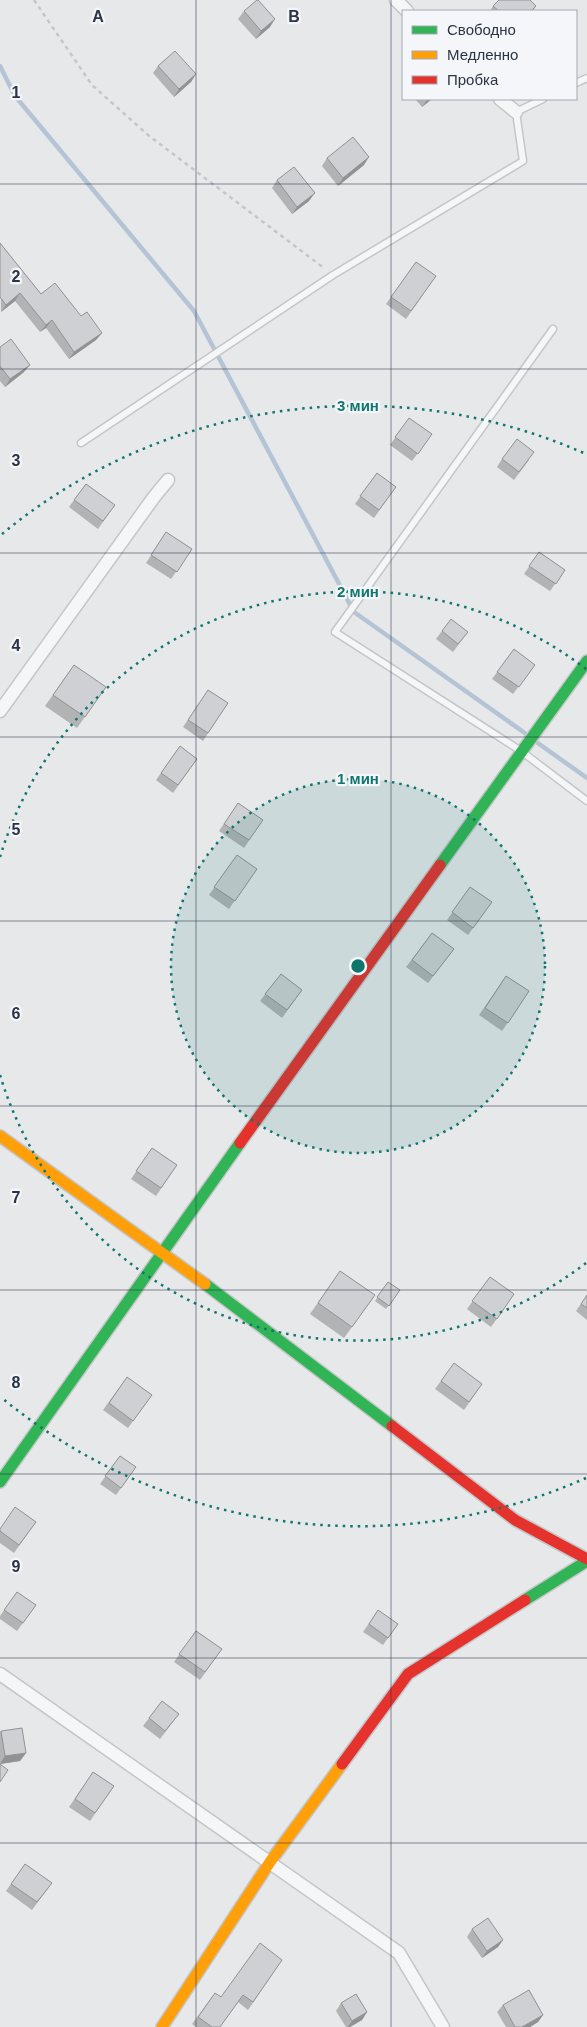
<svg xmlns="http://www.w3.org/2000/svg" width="587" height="2027" viewBox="0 0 587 2027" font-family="Helvetica,sans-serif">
<rect width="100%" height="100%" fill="#e6e8ea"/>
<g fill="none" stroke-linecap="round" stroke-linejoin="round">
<path stroke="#b4c4d5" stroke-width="4.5" d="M0 66 15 96 194 311 354 612 529 736
M535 741 587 778"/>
<defs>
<path id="lane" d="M576 83 587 78
M553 329 335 632 521 751 587 801
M81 443 333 275 523 161 516 112 543 99"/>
<path id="street" d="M396 0 407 11
M500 99 516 112
M0 711 154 497 168 480
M0 1674 399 1953 443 2027"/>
<path id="fast" d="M440 865 587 661
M205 1284 392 1426
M0 1482 240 1143
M525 1600 587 1561"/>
<path id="slow" d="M0 1136 205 1284
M162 2027 270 1862 342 1764"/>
<path id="jam" d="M240 1143 440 865
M392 1426 515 1520 587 1559
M342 1764 408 1674 525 1600"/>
</defs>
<use href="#lane" stroke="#c4c6c8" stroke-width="9"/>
<use href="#street" stroke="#c4c6c8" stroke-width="15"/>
<use href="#fast" stroke="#c4c6c8" stroke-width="14"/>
<use href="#slow" stroke="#c4c6c8" stroke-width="14"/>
<use href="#jam" stroke="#c4c6c8" stroke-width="14"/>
<path stroke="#c5c6ca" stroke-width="2.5" stroke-dasharray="4 4" stroke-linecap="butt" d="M34 0 92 85 148 135 324 268"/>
<use href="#lane" stroke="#f5f6f7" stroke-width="6"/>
<use href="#street" stroke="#f5f6f7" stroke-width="12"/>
<use href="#fast" stroke="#30b455" stroke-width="11"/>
<use href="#slow" stroke="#ff9f0a" stroke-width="11"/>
<use href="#jam" stroke="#e5322d" stroke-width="11"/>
</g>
<path fill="#b1b3b5" d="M493 6H536L533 11H490Z
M244 11 270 27 256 39 238 19Z
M158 66 196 74 191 82 174 97 153 73Z
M415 99H432L422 107Z
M327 158 364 165 338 186 322 166Z
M277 180 309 201 292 214 272 188Z
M0 243 41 294 81 316 102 333 96 340 69 359 46 328 40 332 15 301 1 312Z
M416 262 436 276 406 319 386 304Z
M0 347 24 372 5 387 0 381Z
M409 418 432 434 412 461 390 445Z
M502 459 529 460 514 480 497 467Z
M377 473 396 487 374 518 355 504Z
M86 484 115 505 98 529 69 507Z
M166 532 192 549 171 579 146 563Z
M539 552 565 570 550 591 524 574Z
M442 631 468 632 453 652 436 639Z
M514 649 535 665 513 694 492 679Z
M74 665 106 687 77 728 45 706Z
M208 690 228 703 203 741 183 727Z
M180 746 197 759 173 793 156 780Z
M238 803 263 820 244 848 219 831Z
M237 855 257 869 229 909 209 895Z
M470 887 492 902 468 935 447 920Z
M432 933 454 949 428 983 406 967Z
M281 974 302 990 282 1018 260 1001Z
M506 976 529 991 502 1031 479 1015Z
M152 1148 177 1165 156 1196 131 1179Z
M340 1271 375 1295 344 1338 310 1314Z
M490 1277 514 1294 491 1327 467 1309Z
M388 1282 400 1290 386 1309 375 1301Z
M587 1295V1320L576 1311Z
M454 1363 482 1384 464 1410 435 1389Z
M127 1377 152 1395 128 1428 103 1410Z
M120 1456 136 1467 116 1495 100 1484Z
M36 1522 14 1553 0 1543V1529Z
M17 1592 36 1605 17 1631 0 1619V1616Z
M378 1610 398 1624 383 1645 363 1632Z
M196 1631 222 1649 200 1680 174 1662Z
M162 1701 179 1714 160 1739 143 1726Z
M1 1731 26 1753 20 1761 0 1764V1732Z
M93 1772 114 1786 90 1821 69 1807Z
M25 1864 52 1883 32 1910 6 1891Z
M472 1929 503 1940 498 1947 482 1958 467 1937Z
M282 1960 248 2010 238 2002 220 2027H196L192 2024 215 1993 221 1997Z
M341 2003 367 2012 362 2020 350 2027H346L336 2011Z
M503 2005 543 2015 538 2022 530 2027H506L497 2012Z"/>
<path fill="#909294" d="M275 19 270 27 256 39 261 31Z
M196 74 191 82 174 97 179 89Z
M428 99H432L422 107 427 100Z
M369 157 364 165 338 186 343 178Z
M315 193 309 201 292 214 297 207Z
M20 293 15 301 1 312 6 305Z
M52 320 46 328 40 332 46 325Z
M102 333 96 340 69 359 74 352Z
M30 365 24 372 5 387 10 379Z
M26 1753 20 1761 0 1764 5 1756Z
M503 1940 498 1947 482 1958 487 1951Z
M367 2012 362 2020 350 2027H348L352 2021Z
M543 2015 538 2022 530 2027H522Z"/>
<path fill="#ced0d3" stroke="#909294" d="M257 0H258L275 19 261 31 244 11Z
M499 0H530L536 6 531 11H499L493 6Z
M175 51 196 74 179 89 158 66Z
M353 137 369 157 343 178 327 158Z
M294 167 315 193 297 207 277 180Z
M0 243 41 294 55 283 81 316 87 312 102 333 74 352 52 320 46 325 20 293 6 305 0 297Z
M416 262 436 276 411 311 391 297Z
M11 339 30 365 10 379 0 366V347Z
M409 418 432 434 418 454 395 437Z
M517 439 534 452 519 472 502 459Z
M377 473 396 487 379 510 360 496Z
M86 484 115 505 103 521 74 500Z
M166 532 192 549 177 572 151 555Z
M539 552 565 570 556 584 529 566Z
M451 619 468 632 458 644 442 631Z
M514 649 535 665 519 687 497 672Z
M74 665 106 687 85 717 53 695Z
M208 690 228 703 208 733 188 720Z
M180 746 197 759 178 785 161 773Z
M238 803 263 820 249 840 224 824Z
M237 855 257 869 235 901 214 887Z
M470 887 492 902 473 928 452 912Z
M432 933 454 949 433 976 412 960Z
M281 974 302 990 287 1010 265 994Z
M506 976 529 991 508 1023 485 1008Z
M152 1148 177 1165 161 1188 136 1171Z
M340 1271 375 1295 352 1327 318 1303Z
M490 1277 514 1294 497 1319 472 1301Z
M388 1282 400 1290 389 1306 377 1297Z
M587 1295V1308L581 1304Z
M454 1363 482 1384 469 1402 441 1381Z
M127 1377 152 1395 133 1421 109 1403Z
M120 1456 136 1467 121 1488 105 1476Z
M15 1507 36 1522 19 1545 0 1531V1529Z
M17 1592 36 1605 23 1623 4 1610Z
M378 1610 398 1624 388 1638 369 1624Z
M196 1631 222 1649 205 1672 179 1654Z
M162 1701 179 1714 165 1731 149 1718Z
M22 1728 26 1753 5 1756 1 1731Z
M0 1764 8 1770 0 1782Z
M93 1772 114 1786 95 1813 75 1799Z
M25 1864 52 1883 37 1902 11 1884Z
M488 1918 503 1940 487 1951 472 1929Z
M260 1943 282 1960 253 2002 243 1995 220 2027H212L198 2017 215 1993 221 1997Z
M529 1990 543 2015 522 2027H515L503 2005Z
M356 1994 367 2012 352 2021 341 2003Z"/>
<path fill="none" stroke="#2b3445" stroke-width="1" stroke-opacity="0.55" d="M196 0V2027M391 0V2027M0 184H587M0 369H587M0 553H587M0 737H587M0 921H587M0 1106H587M0 1290H587M0 1474H587M0 1658H587M0 1843H587"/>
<circle cx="358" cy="966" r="187" fill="#0f766e" fill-opacity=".12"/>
<g fill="none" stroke="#0f766e" stroke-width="2.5" stroke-dasharray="2.5 5">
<circle cx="358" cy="966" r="187"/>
<path d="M586 1263A374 374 0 0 1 0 1075M0 857A374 374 0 0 1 586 669"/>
<path d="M586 1478A560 560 0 0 1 2 1398M2 534A560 560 0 0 1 586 454"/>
</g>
<g font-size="16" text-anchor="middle" font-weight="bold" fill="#2b3445" stroke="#f4f6f9" stroke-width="4.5" stroke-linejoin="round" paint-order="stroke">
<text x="98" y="22">A</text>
<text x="294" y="22">B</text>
<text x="16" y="98">1</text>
<text x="16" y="282">2</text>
<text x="16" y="466">3</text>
<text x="16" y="651">4</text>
<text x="16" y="835">5</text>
<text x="16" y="1019">6</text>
<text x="16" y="1203">7</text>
<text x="16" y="1388">8</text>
<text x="16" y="1572">9</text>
</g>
<circle cx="358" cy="966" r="8" fill="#0f766e" stroke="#f4f6f9" stroke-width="2.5"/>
<g font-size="15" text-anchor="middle" font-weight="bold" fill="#0f766e" stroke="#f4f6f9" stroke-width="4.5" stroke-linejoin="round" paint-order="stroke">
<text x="358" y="411">3 мин</text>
<text x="358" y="597">2 мин</text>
<text x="358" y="784">1 мин</text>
</g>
<rect x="402" y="10" width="175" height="90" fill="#f4f6f9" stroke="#a4a8b1"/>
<rect x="412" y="26" width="25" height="8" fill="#30b455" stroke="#a4a8b1"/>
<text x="447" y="35" font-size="15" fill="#2b3445">Свободно</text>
<rect x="412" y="51" width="25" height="8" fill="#ff9f0a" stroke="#a4a8b1"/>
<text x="447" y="60" font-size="15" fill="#2b3445">Медленно</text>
<rect x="412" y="76" width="25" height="8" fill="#e5322d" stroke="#a4a8b1"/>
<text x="447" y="85" font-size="15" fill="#2b3445">Пробка</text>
</svg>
